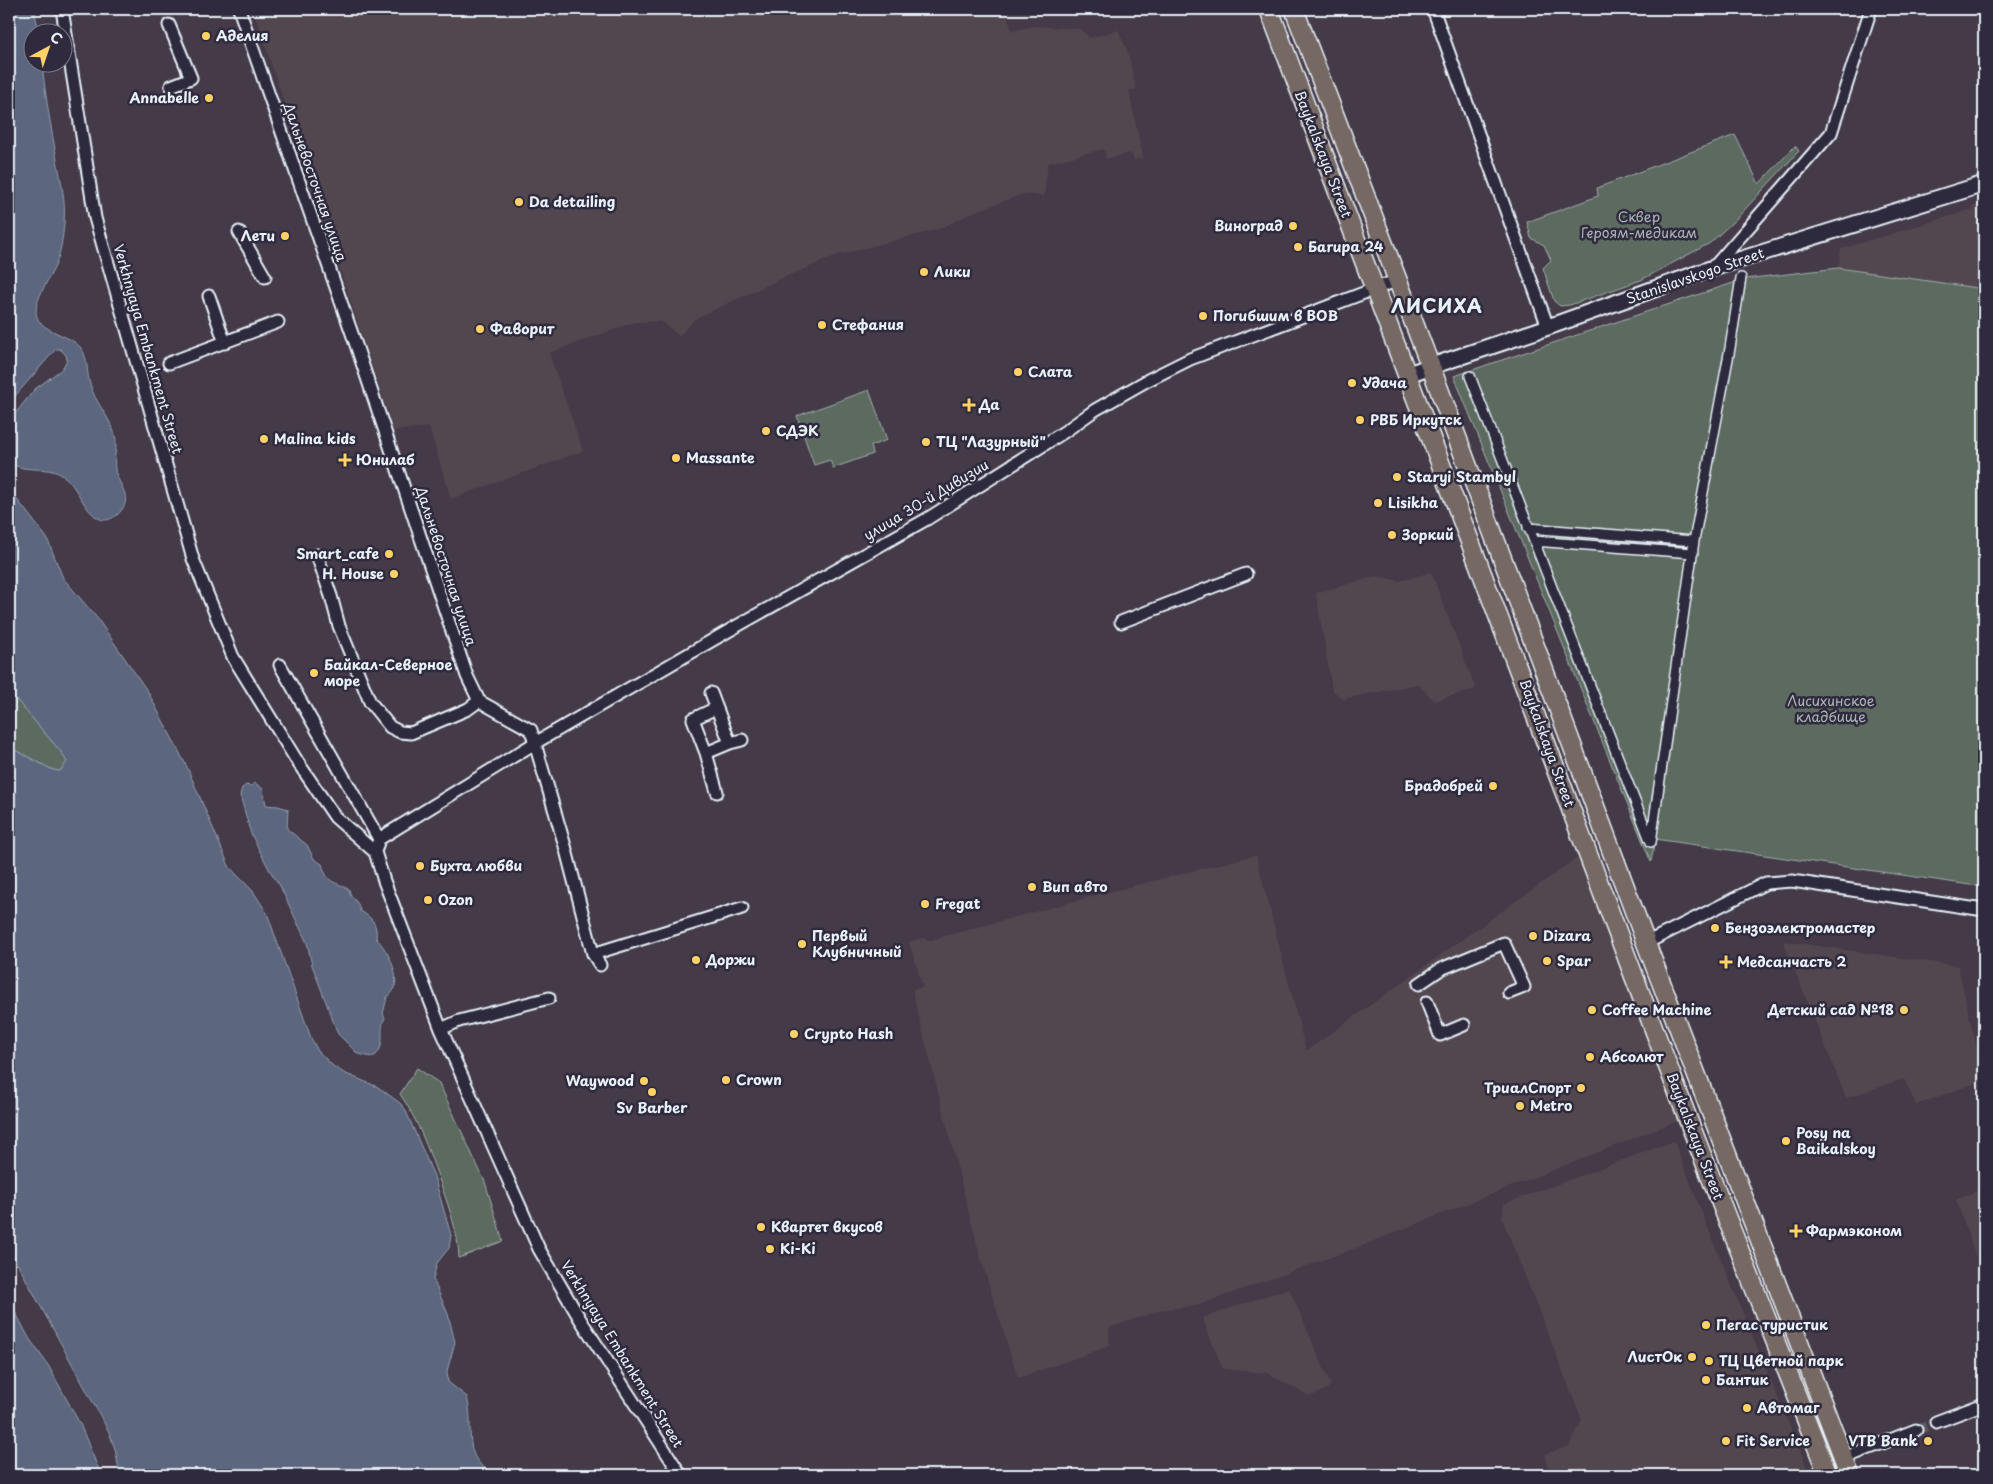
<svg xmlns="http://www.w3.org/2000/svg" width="1993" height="1484" viewBox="0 0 1993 1484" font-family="'Playpen Sans',sans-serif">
<rect width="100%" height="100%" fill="#443a48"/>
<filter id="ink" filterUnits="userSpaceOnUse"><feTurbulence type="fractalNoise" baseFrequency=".02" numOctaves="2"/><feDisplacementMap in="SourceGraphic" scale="10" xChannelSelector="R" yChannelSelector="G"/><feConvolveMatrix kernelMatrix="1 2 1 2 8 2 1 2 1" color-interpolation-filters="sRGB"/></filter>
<g filter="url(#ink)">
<path fill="#534650" d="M253 9H1005L1012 31 1033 26 1080 29 1090 38 1118 30 1128 52 1136 89 1129 91 1143 158 1134 160 1131 153 1106 159 1104 149 1048 163 1044 196 1023 194 974 212 939 229 838 255 778 280 696 318 679 336 661 321 635 322 549 353 583 451 451 499 429 427 394 431Z
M1984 203V289L1838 268 1841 249 1973 209 1972 206Z
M1431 572 1476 689 1434 701 1418 684 1343 699 1332 690 1316 593 1377 576 1400 581Z
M1256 855 1306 1051 1578 857 1682 1119 1356 1248 1199 1305 1161 1310 1109 1328 1110 1346 1018 1378 980 1256 912 990 923 987 909 942 922 938 931 940 1101 894Z
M1783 941 1958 966 1984 1080 1916 1105 1904 1079 1846 1098Z
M1674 1141 1712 1238 1810 1475H1549L1545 1454 1569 1446 1582 1420 1502 1218 1504 1204Z
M1984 1188V1280L1956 1200Z
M1289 1288 1331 1385 1328 1387 1329 1388 1314 1395 1309 1396 1267 1373 1223 1369 1202 1318Z"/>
<path fill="#5b6b61" stroke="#a2aeac" d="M1735 135 1759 184 1795 146 1799 151 1736 219 1710 243 1641 280 1570 305 1560 306 1554 301 1543 268 1551 260 1544 245 1531 238 1527 222 1598 196 1597 188Z
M1838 268 1984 289V887L1655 839 1651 862 1454 376 1745 279Z
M869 390 887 440 871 446 873 454 833 468 830 460 814 465 797 416Z
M9 691 61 752 67 762 60 771 53 770 9 747Z
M417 1068 439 1083 485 1182 503 1241 459 1258C458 1230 448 1205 439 1179 428 1149 418 1120 400 1094Z"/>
<path fill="#5c667f" stroke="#949eaf" d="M9 9H34L39 32H32V62L42 63C45 95 51 127 57 160 61 181 66 201 64 223 63 237 61 251 56 264 51 276 35 299 36 312 37 332 69 333 81 348 89 359 86 372 90 384 95 403 110 417 115 435 118 446 113 458 115 469 117 485 136 497 118 514 93 536 81 491 66 478 49 463 26 475 9 462V421L35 389 62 369 67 360 66 355 60 349H56L9 403Z
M9 489 47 538 63 578 97 618 148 692 187 767 229 866 236 874 253 891 267 913 311 1038 318 1051 333 1066 344 1073 378 1087 400 1103 405 1109 434 1176 451 1235 449 1248 437 1263 433 1279 448 1314 455 1342 447 1371 448 1382 467 1397C476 1430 458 1460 498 1475H120L115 1449 109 1432 9 1248V747L53 770 60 771 67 762 61 752 9 691Z
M255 783 263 789 266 805 278 806 288 809 287 829 307 845 314 859 322 864C327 883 333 881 349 889 350 899 359 900 360 911 372 917 378 925 376 938 388 950 407 985 387 997L383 1014 385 1018C378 1030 387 1043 376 1055L372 1057 358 1054 338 1034 312 965 307 943 280 886 270 871 251 834 240 795 242 788 246 785 251 786Z
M9 1300 29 1338 48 1365 80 1424 101 1475H9Z"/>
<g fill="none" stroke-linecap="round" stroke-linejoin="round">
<path stroke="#5d5562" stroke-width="11" stroke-dasharray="11 5.5" stroke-linecap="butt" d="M1916 1430 1936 1422"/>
<defs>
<path id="pedestrian" d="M1470 376 1650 840
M1528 528 1694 541
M1534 541 1693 553
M1651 842 1694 541 1730 348 1741 278"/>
<path id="minor" d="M62 9 95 218 193 559 233 657 297 761 335 817 375 852 384 881 441 1029 539 1249 580 1319 681 1475
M239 9 356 345 467 676 479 701 531 730 565 846 593 954 600 965
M1433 9 1548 327
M169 25 191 78 171 86
M239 232 265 277
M1713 268 1831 133 1871 9
M209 296 225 343
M169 363 278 322
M317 555 331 596 339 626 370 702 390 727 400 732 411 733 468 709 479 701
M1121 622 1246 574
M280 665 379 839
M711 693 730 743 742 740
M716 708 693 719 706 753 730 743
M706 753 717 792
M375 852 379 839 535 743 737 626 927 519 1064 432 1095 410 1148 380 1190 359 1398 280
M1646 943 1766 883 1792 881 1984 910
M593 954 742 908
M1419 984 1441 969 1504 943 1524 987 1509 993
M1427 1002 1440 1035 1464 1025
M441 1029 459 1021 549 998
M1936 1422 1984 1404
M1844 1458 1916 1430"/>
<path id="secondary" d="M1408 374 1548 327 1713 268 1984 184"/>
<path id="primary" d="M1269 9 1689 1122 1828 1475
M1294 9 1430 365 1646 943 1850 1475"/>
</defs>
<use href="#pedestrian" stroke="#e8f1f8" stroke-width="12"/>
<use href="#minor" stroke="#e8f1f8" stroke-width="15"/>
<use href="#secondary" stroke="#e8f1f8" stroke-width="19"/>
<use href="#primary" stroke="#e8f1f8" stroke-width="21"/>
<use href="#pedestrian" stroke="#2f2a3d" stroke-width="9"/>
<use href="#minor" stroke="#2f2a3d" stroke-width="11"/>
<use href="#secondary" stroke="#2f2a3d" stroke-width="15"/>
<use href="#primary" stroke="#766964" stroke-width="18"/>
</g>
</g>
<g fill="#ffd166" stroke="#2f2a3d" stroke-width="2">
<circle cx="206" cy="36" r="5"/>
<circle cx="209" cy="98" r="5"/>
<circle cx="519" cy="202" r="5"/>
<circle cx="1293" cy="226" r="5"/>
<circle cx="285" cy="236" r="5"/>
<circle cx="1298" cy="247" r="5"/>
<circle cx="924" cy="272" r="5"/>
<circle cx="1203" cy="316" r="5"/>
<circle cx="822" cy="325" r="5"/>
<circle cx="480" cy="329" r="5"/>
<circle cx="1018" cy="372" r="5"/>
<circle cx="1352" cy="383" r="5"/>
<path d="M966.5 397.5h5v5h5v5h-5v5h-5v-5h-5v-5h5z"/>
<circle cx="1360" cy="420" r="5"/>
<circle cx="766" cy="431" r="5"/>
<circle cx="264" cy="439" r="5"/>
<circle cx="926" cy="442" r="5"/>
<circle cx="676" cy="458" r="5"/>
<path d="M342.5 452.5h5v5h5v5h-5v5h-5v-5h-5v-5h5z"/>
<circle cx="1397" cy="477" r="5"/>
<circle cx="1378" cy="503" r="5"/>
<circle cx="1392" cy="535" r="5"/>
<circle cx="389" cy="554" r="5"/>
<circle cx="394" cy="574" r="5"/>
<circle cx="314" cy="673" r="5"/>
<circle cx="1493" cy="786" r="5"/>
<circle cx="420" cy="866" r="5"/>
<circle cx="1032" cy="887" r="5"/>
<circle cx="428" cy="900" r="5"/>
<circle cx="925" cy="904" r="5"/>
<circle cx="1715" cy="928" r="5"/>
<circle cx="1533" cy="936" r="5"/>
<circle cx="802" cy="944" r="5"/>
<circle cx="696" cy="960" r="5"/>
<circle cx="1547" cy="961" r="5"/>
<path d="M1723.5 954.5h5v5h5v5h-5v5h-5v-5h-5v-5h5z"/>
<circle cx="1592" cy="1010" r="5"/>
<circle cx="1904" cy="1010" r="5"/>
<circle cx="794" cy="1034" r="5"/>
<circle cx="1590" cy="1057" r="5"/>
<circle cx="726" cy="1080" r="5"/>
<circle cx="644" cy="1081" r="5"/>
<circle cx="1581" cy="1088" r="5"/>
<circle cx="652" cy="1092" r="5"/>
<circle cx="1520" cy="1106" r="5"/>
<circle cx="1786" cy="1141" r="5"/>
<circle cx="761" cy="1227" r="5"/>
<path d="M1793.5 1223.5h5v5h5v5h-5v5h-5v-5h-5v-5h5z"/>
<circle cx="770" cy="1249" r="5"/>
<circle cx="1706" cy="1325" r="5"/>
<circle cx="1692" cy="1357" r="5"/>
<circle cx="1709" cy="1361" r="5"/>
<circle cx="1706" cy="1380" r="5"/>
<circle cx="1747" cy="1408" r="5"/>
<circle cx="1726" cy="1441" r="5"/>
<circle cx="1928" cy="1441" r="5"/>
</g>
<g text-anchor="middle" stroke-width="5" stroke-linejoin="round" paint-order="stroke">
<g font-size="14" font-weight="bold" fill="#e8f1f8" stroke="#2f2a3d" text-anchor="start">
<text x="216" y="41">Аделия</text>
<text x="199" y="103" text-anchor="end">Annabelle</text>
<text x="529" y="207">Da detailing</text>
<text x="1283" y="231" text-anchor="end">Виноград</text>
<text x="275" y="241" text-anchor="end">Лети</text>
<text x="1308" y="252">Багира 24</text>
<text x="934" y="277">Лики</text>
<text x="1213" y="321">Погибшим в ВОВ</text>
<text x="832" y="330">Стефания</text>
<text x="490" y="334">Фаворит</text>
<text x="1028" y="377">Слата</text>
<text x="1362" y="388">Удача</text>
<text x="979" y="410">Да</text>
<text x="1370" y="425">РВБ Иркутск</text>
<text x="776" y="436">СДЭК</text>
<text x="274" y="444">Malina kids</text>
<text x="936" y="447">ТЦ "Лазурный"</text>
<text x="686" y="463">Massante</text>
<text x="356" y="465">Юнилаб</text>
<text x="1407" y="482">Staryi Stambyl</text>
<text x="1388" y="508">Lisikha</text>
<text x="1402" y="540">Зоркий</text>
<text x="379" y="559" text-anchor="end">Smart_cafe</text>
<text x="384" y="579" text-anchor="end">H. House</text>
<text x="324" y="670">Байкал-Северное<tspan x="324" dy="16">море</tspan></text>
<text x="1483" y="791" text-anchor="end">Брадобрей</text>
<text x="430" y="871">Бухта любви</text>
<text x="1042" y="892">Вип авто</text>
<text x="438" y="905">Ozon</text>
<text x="935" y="909">Fregat</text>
<text x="1725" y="933">Бензоэлектромастер</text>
<text x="812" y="941">Первый<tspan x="812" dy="16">Клубничный</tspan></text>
<text x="1543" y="941">Dizara</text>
<text x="706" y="965">Доржи</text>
<text x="1557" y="966">Spar</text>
<text x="1737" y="967">Медсанчасть 2</text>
<text x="1602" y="1015">Coffee Machine</text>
<text x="1894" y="1015" text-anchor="end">Детский сад №18</text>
<text x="804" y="1039">Crypto Hash</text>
<text x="1600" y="1062">Абсолют</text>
<text x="736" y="1085">Crown</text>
<text x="634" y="1086" text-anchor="end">Waywood</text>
<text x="1571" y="1093" text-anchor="end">ТриалСпорт</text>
<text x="1530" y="1111">Мetro</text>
<text x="652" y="1113" text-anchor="middle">Sv Barber</text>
<text x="1796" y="1138">Posy na<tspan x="1796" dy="16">Baikalskoy</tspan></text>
<text x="771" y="1232">Квартет вкусов</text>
<text x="1806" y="1236">Фармэконом</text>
<text x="780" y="1254">Ki-Ki</text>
<text x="1716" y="1330">Пегас туристик</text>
<text x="1682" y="1362" text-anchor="end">ЛистОк</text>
<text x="1719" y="1366">ТЦ Цветной парк</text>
<text x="1716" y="1385">Бантик</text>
<text x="1757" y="1413">Автомаг</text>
<text x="1736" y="1446">Fit Service</text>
<text x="1918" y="1446" text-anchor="end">VTB Bank</text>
</g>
<g font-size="14" fill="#e8f1f8" stroke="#2f2a3d">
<text transform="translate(1323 154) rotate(69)" y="5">Baykalskaya Street</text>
<text transform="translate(315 182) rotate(71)" y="5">Дальневосточная улица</text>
<text transform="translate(1695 276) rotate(-19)" y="5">Stanislavskogo Street</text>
<text transform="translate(148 349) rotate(74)" y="5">Verkhnyaya Embankment Street</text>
<text transform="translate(926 500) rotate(-31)" y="5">улица 30-й Дивизии</text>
<text transform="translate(446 566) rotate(72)" y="5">Дальневосточная улица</text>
<text transform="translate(1547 743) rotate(70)" y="5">Baykalskaya Street</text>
<text transform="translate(1695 1136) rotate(69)" y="5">Baykalskaya Street</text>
<text transform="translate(622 1354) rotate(58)" y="5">Verkhnyaya Embankment Street</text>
</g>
<g font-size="14" fill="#a9b5b4" stroke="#2f2a3d">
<text x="1639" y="222">Сквер<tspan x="1639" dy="16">Героям-медикам</tspan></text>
<text x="1831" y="706">Лисихинское<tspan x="1831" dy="16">кладбище</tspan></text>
</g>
<g font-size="19" font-weight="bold" letter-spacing="1" fill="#e8f1f8" stroke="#2f2a3d">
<text x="1437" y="313">ЛИСИХА</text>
</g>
</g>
<rect width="1993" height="1484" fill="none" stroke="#2f2a3d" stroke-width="30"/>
<rect x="15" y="15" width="1963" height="1454" fill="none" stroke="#e8f1f8" stroke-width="2" filter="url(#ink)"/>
<g transform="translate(48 48) rotate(40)"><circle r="24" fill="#2f2a3d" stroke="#797a88"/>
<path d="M0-4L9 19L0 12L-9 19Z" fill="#ffd166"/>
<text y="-8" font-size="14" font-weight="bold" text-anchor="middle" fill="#e8f1f8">С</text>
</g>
</svg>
